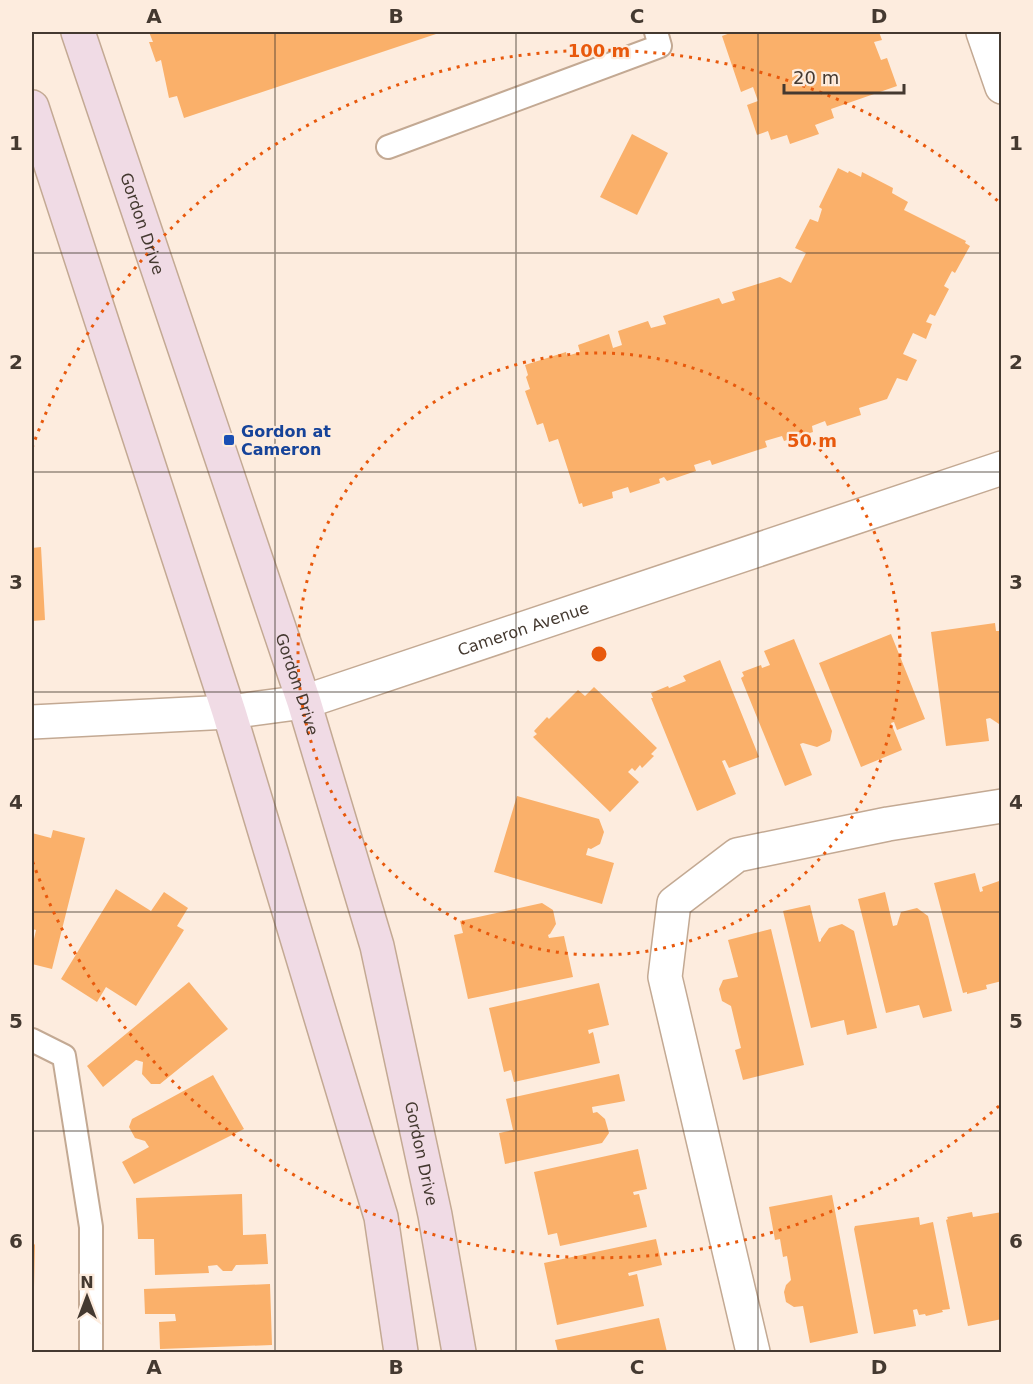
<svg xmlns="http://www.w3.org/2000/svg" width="1033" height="1384" viewBox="0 0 1033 1384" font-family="'DejaVu Sans',sans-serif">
<rect width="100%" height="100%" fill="#fdecde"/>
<path fill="#fab06a" d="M149 32H442L184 118 177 96 169 98 161 60 156 62 149 42H153Z
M733 32H879L882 40 874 42 881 60 887 58 897 86 831 109 834 118 815 125 819 134 790 144 787 135 771 140 768 131 757 135 747 105 758 101 753 87 741 92 722 36Z
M632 134 668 153 637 215 600 197Z
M838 168 848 173 849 171 861 177 862 172 893 188 892 193 908 202 904 210 966 241 965 243 970 246 955 273 952 271 944 286 949 289 935 316 930 314 926 322 932 324 926 339 913 333 903 354 917 360 907 381 897 378 887 399 859 408 861 415 827 426 825 421 812 426 813 432 784 441 782 436 765 441 767 447 712 465 710 460 694 465 696 471 667 481 664 477 659 479 660 483 630 493 628 487 612 492 613 498 583 507 582 503 579 504 558 439 549 442 543 423 537 425 525 391 530 389 526 377 528 375 525 365 566 352 567 356 580 352 578 345 609 334 613 348 622 345 618 331 648 321 651 328 666 324 663 316 719 298 722 304 735 300 732 292 780 277 791 283 806 253 795 248 810 219 818 222 822 209 819 207Z
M41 547 45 620 32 621V548Z
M995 623 996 631H1002V726L990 718 986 719 989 741 946 746 931 632Z
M891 634 925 719 897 730 894 722 891 723 902 750 861 767 819 663Z
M794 639 832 731 830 741 817 747 803 743 800 744 812 775 785 786 741 678 744 676 742 672 761 665 762 668 770 665 764 651Z
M720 660 759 757 729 768 725 760 722 761 736 794 697 811 651 698H653L651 693 668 686 669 688 686 681 683 676Z
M594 687 657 748 651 754 654 756 642 768 640 765 635 771 632 768 628 772 639 782 610 812 533 737 537 734 534 731 547 717 549 719 578 690 585 696Z
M517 796 599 819 604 832 600 844 591 849 588 848 586 855 614 863 602 904 494 872Z
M53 830 85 838 52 969 32 964V948L36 930 32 929V833L51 838Z
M975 873 980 892 983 891 982 887 1002 880V981L986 985 987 989 967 994V992L963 993 934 883Z
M116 889 151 911 164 892 188 908 177 926 184 930 136 1006 106 987 97 1002 61 979Z
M885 892 893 926 897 925 901 912 917 908 928 916 952 1011 923 1018 919 1005 886 1013 858 899Z
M542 903 553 910 556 924 550 934 548 935 549 938 564 936 573 977 468 999 454 935 463 933 460 921Z
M810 905 819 942 821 941V939L829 928 842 924 854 931 877 1028 847 1035 844 1020 811 1028 783 911Z
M771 929 804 1065 743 1080 735 1050 741 1048 731 1006 722 1001 719 989 723 980 738 977 728 940Z
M189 982 228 1029 160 1084H151L142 1074 143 1062 136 1060 103 1087 87 1066Z
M599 983 609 1025 588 1030 589 1034 593 1032 600 1063 514 1082 511 1070 504 1072 489 1008Z
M619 1074 625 1101 592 1107 593 1113 597 1112 605 1119 609 1133 602 1143 505 1164 499 1133 513 1130 506 1099Z
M213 1075 244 1129 134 1184 122 1162 149 1147 145 1141 135 1138 129 1127 132 1119Z
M638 1149 647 1189 633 1192 634 1195 639 1194 647 1227 560 1246 557 1233 548 1235 534 1172Z
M242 1194 243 1235 266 1234 268 1264 236 1265 232 1271H223L217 1265 208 1266 209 1273 155 1275 154 1239H138L136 1198Z
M832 1195 858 1333 810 1343 803 1306 794 1307 786 1302 784 1292 786 1285 791 1280 787 1256 783 1257 780 1239 775 1240 769 1207Z
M972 1212 973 1217 1002 1212V1319L968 1326 946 1220 948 1219 947 1217Z
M919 1217 920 1225 933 1222 950 1309 942 1310 943 1312 926 1316 925 1314 919 1315 917 1309 913 1310 916 1326 874 1334 854 1229 855 1226Z
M656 1239 662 1265 628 1273 629 1276 637 1274 644 1306 557 1325 544 1263Z
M32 1241 35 1245 33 1330H32Z
M270 1284 272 1345 160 1349 159 1322 176 1321 175 1314H145L144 1289Z
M659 1318 667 1352H558L555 1340Z"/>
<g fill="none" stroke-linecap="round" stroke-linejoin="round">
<defs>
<path id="lane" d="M388 147 660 46 656 32
M32 1040 64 1056 91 1227V1352"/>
<g id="street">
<path d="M983 32 1002 87"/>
<path id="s1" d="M32 722 229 712 304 702 1002 468"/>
<path d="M753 1352 665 977 674 903 737 855 888 824 1002 806"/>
</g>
<g id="secondary">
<path id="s2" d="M78 32 304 702 377 946 435 1215 459 1352"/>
<path d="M32 107 229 712 381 1217 401 1352"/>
</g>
</defs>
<use href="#lane" stroke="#c3a993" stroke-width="26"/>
<use href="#street" stroke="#c3a993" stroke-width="36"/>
<use href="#secondary" stroke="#c3a993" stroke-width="36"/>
<use href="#lane" stroke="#fff" stroke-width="22"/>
<use href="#street" stroke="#fff" stroke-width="33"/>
<use href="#secondary" stroke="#f0dbe5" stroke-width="33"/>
</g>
<path fill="none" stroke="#443930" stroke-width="1.5" stroke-opacity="0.55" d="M275 32V1352M516 32V1352M758 32V1352M32 253H1002M32 472H1002M32 692H1002M32 912H1002M32 1131H1002"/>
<g fill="none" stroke="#e8590c" stroke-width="3" stroke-dasharray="3 6">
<circle cx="599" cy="654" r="301"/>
<path d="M999 1106A603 603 0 0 1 32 860M32 448A603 603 0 0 1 999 202"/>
</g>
<rect fill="#1a4fb4" stroke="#fdecde" stroke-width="2" x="223" y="434" width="12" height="12" rx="3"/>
<g text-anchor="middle" stroke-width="4.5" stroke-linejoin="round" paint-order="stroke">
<g font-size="16" fill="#443930" stroke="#fdecde">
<text dy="6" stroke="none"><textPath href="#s2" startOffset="202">Gordon Drive</textPath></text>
<text dy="6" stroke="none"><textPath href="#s1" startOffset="504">Cameron Avenue</textPath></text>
<text dy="6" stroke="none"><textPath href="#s2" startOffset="688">Gordon Drive</textPath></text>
<text dy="6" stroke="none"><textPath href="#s2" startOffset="1174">Gordon Drive</textPath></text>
</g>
<g font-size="16" font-weight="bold" fill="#164399" stroke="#fdecde" text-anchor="start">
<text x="241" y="437">Gordon at<tspan x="241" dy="18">Cameron</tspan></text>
</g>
</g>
<circle cx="599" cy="654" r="9" fill="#e8590c" stroke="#fdecde" stroke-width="3"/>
<g font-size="18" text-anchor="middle" font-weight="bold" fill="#e8590c" stroke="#fdecde" stroke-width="4.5" stroke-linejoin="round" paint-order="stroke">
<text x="599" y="57">100 m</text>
<text x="812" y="447">50 m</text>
</g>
<rect width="1033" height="1384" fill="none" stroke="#fdecde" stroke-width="66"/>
<g transform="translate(87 1297)" stroke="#fdecde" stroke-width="4.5" paint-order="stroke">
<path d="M0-4.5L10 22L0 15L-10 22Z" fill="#443930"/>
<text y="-9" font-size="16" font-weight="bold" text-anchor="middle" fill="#443930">N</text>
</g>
<path d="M784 84v9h120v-9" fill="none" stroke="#443930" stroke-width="3"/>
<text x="793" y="84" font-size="18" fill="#443930" stroke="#fdecde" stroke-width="4.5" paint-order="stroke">20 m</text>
<rect x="33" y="33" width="967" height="1318" fill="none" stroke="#443930" stroke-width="2"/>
<g font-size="20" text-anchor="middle" font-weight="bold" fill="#443930">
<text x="154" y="23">A</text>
<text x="396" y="23">B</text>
<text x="637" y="23">C</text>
<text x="879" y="23">D</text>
<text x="16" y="150">1</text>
<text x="1016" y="150">1</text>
<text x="16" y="369">2</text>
<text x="1016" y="369">2</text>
<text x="16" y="589">3</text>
<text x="1016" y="589">3</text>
<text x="16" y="809">4</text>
<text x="1016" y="809">4</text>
<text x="16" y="1028">5</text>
<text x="1016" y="1028">5</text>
<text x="16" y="1248">6</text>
<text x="1016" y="1248">6</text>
<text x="154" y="1374">A</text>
<text x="396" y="1374">B</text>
<text x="637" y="1374">C</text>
<text x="879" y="1374">D</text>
</g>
</svg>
